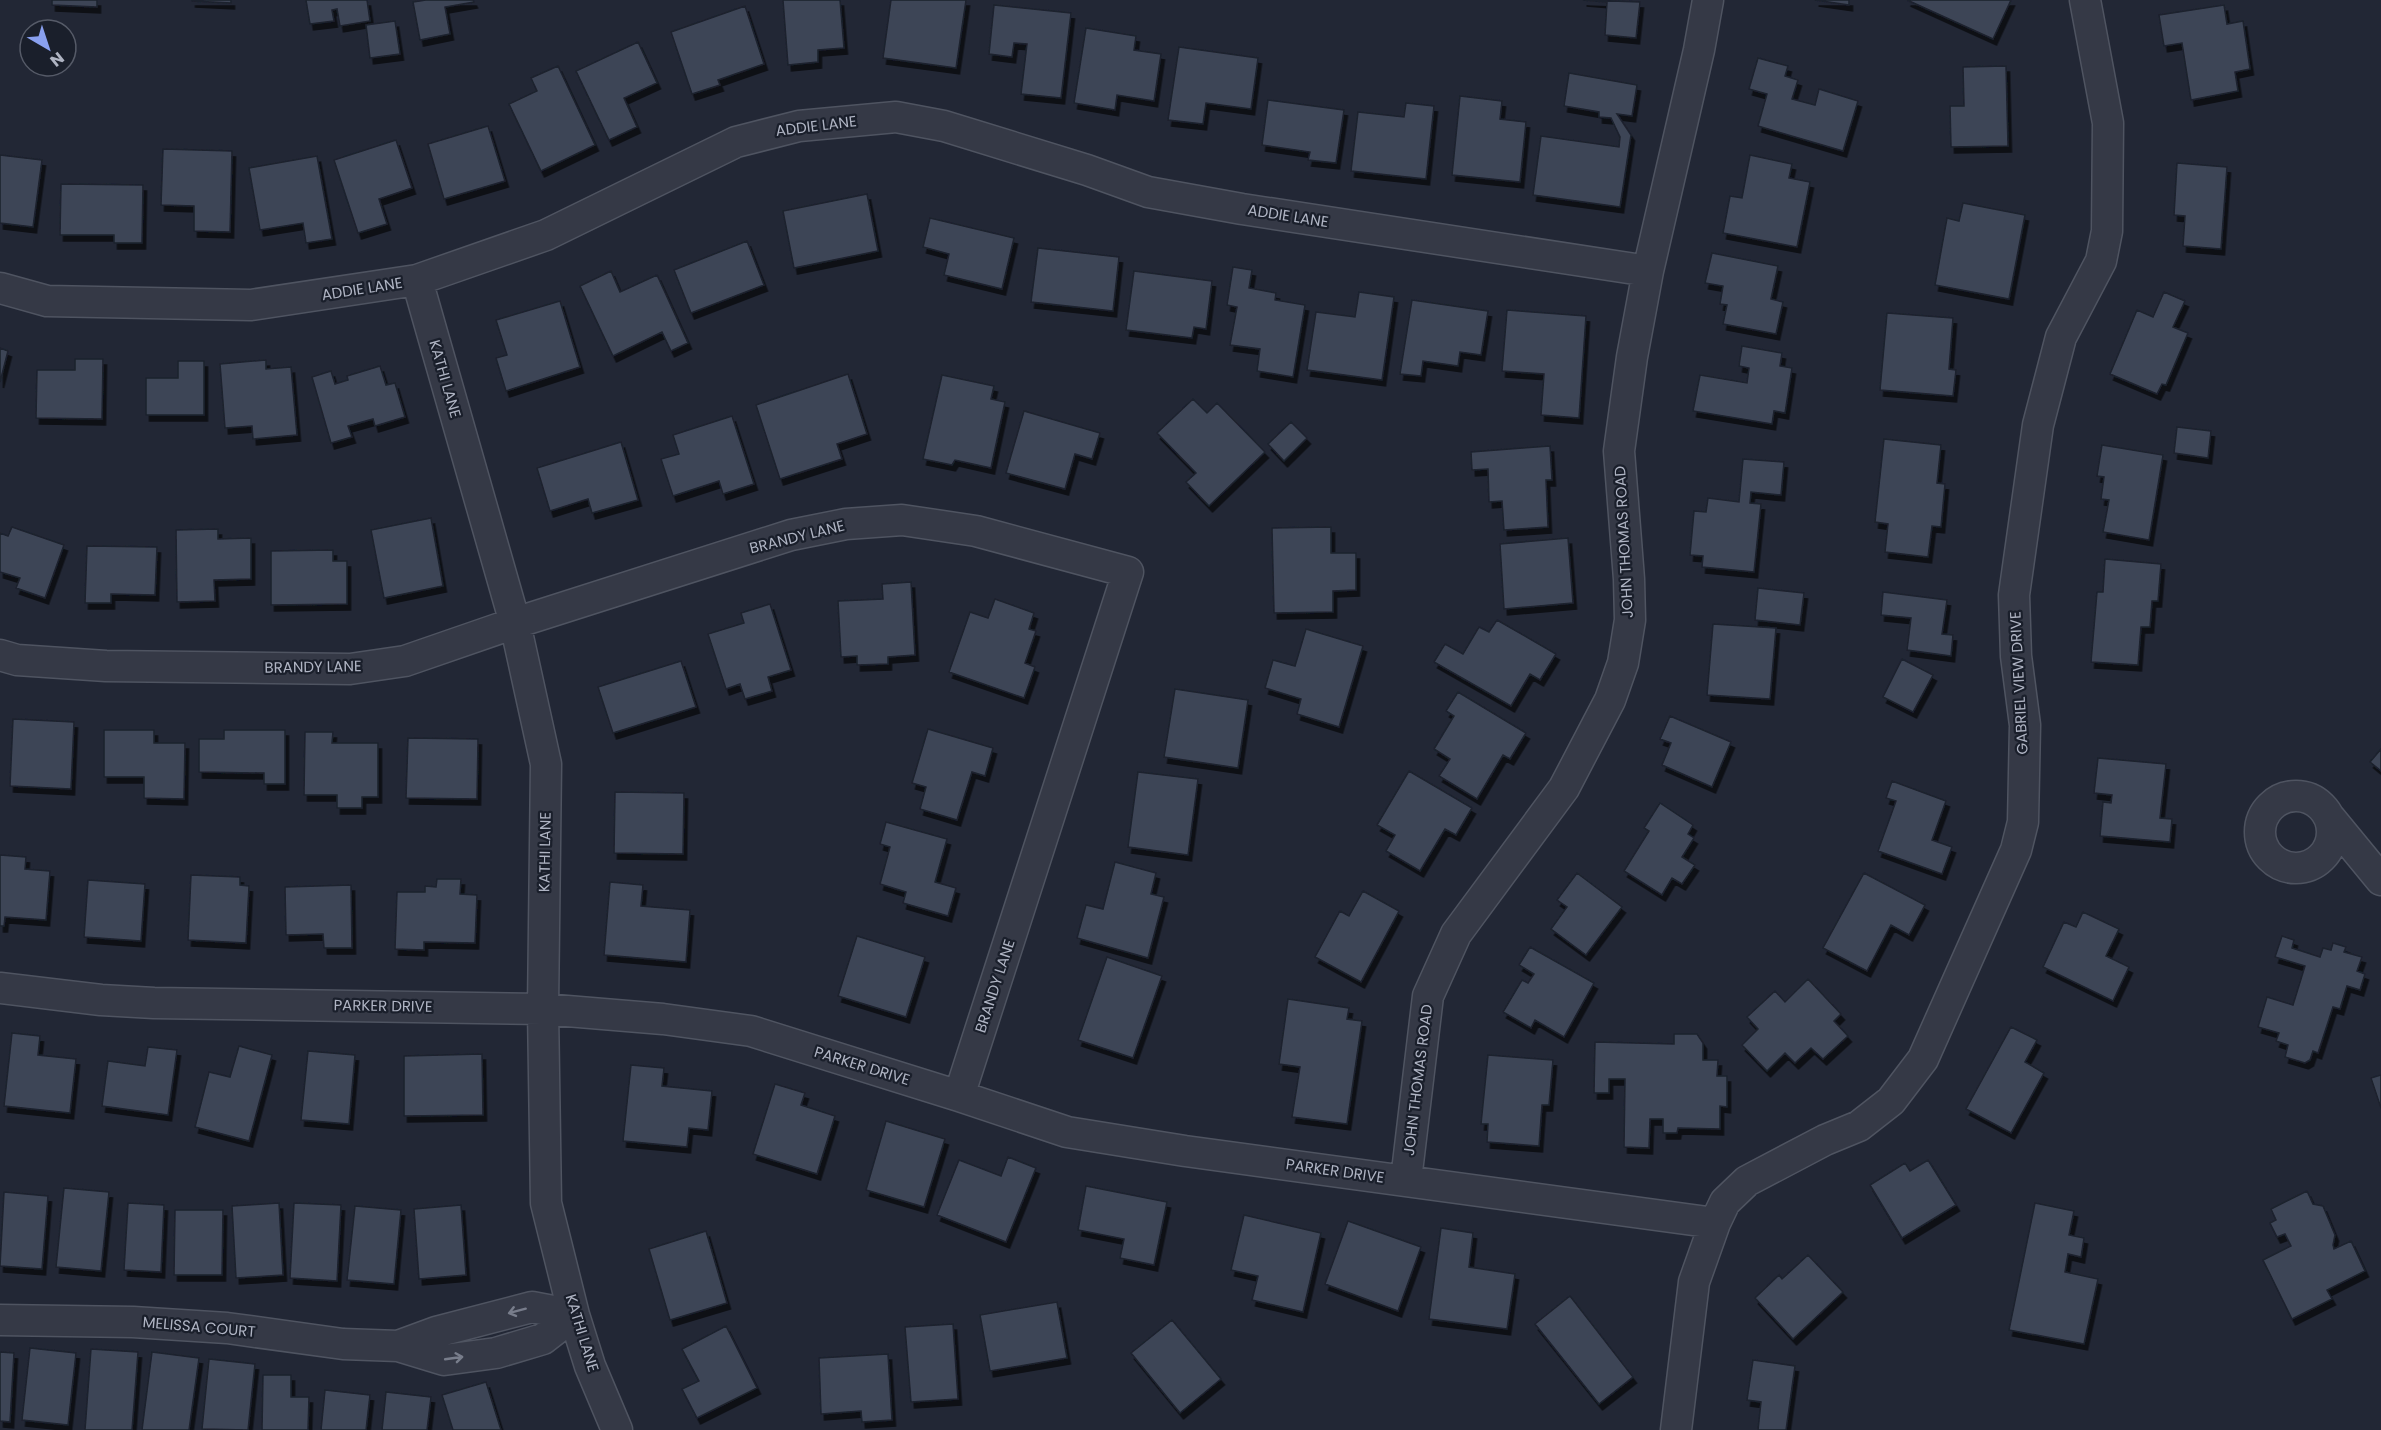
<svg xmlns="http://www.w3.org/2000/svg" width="2381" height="1430" viewBox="0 0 2381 1430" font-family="Poppins,sans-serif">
<defs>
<filter id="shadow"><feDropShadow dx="3.5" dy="6" stdDeviation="0" flood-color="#0009"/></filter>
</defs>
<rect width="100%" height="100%" fill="#222735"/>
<path fill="#3e4556" stroke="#1c212d" stroke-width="1.5" filter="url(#shadow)" d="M52 0H97V7L52 5Z
M192 0H231V3L192 1Z
M306 0H367L370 21 340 26 337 9 332 10 334 21 310 24Z
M426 0H473L474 2 445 7 450 34 420 40 413 2Z
M783 0H840L844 48 818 50V62L788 65Z
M891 0H966L956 68 883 58Z
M1583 0 1640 2 1636 38 1605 35 1607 2Z
M1815 0H1849V5Z
M1907 0H2011L1993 39Z
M994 5 1071 13 1061 98 1021 94 1027 44 1014 43 1012 57 989 54Z
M2224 5 2227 24 2243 21 2250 69 2235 72 2238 91 2191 100 2182 43 2164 46 2159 15Z
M745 6 764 64 718 80 720 85 692 94 671 32Z
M395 21 400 54 370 58 366 25Z
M1086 28 1136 36 1134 50 1161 54 1154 101 1117 95 1115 110 1074 103Z
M638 42 657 83 624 98 637 127 609 140 576 71Z
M1179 47 1258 58 1251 109 1206 103 1203 124 1168 120Z
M1758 58 1788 66 1785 76 1798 80 1792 99 1815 105 1819 89 1858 101 1843 151 1758 126 1767 94 1749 89Z
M558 66 595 145 541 171 509 104 537 91 531 78Z
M2006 66 2008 146 1951 147 1950 106H1964L1963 67Z
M1569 73 1637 85 1632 116 1617 114 1631 135 1620 207 1533 195 1541 136 1619 147 1620 137 1611 118 1599 117V112L1564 106Z
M1460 96 1502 101 1500 119 1526 122 1520 182 1452 175Z
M1268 100 1344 110 1336 163 1308 160 1310 152 1262 145Z
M1406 103 1434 106 1426 179 1351 171 1358 112 1404 117Z
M488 126 505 181 444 199 428 144Z
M396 140 412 188 379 199 387 224 358 233 334 160Z
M163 149 232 151 230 232 194 231V206L161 205Z
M0 155 42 160 33 227 0 223Z
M1750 155 1792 164 1789 178 1810 182 1797 247 1723 233 1730 196 1742 198Z
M317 156 332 239 306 243 303 223 260 230 249 168Z
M2177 163 2227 167 2221 249 2183 246 2185 216 2174 215Z
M61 184 143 185 142 243H114V235H60Z
M867 194 878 251 794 268 783 211Z
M1963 203 2025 215 2009 299 1935 285 1947 218 1959 221Z
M930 218 1014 238 1002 289 944 275 949 254 923 247Z
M747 241 764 285 691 313 674 270Z
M1038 248 1119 257 1113 311 1031 302Z
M1712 253 1778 266 1771 299 1783 302 1776 334 1723 324 1727 305 1720 304 1723 286 1705 283Z
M1233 267 1252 270 1249 288 1276 293 1275 300 1305 305 1293 377 1257 371 1260 349 1230 345 1237 307 1227 305Z
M611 271 620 292 657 275 688 343 671 351 662 332 613 356 580 286Z
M1134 271 1212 281 1206 329 1194 327 1192 338 1126 330Z
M1359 292 1394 297 1382 380 1307 370 1316 312 1355 317Z
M2164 292 2185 301 2173 327 2188 333 2166 385 2162 384 2157 394 2110 374 2137 310 2153 317Z
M1412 300 1488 311 1481 355 1460 352 1458 366 1423 361 1421 376 1400 374Z
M560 301 580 367 506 391 496 358 507 355 496 320Z
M1507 310 1586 316 1579 418 1541 415 1544 374 1502 371Z
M1887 313 1953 318 1949 369 1956 370 1953 396 1880 390Z
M1742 346 1782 353 1780 366 1792 368 1785 413 1774 411 1772 424 1693 411 1700 375 1747 383 1749 368 1739 366Z
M0 348 8 351 0 382Z
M75 359H103L102 419 36 418 37 370H75Z
M266 360V369L291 367 297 435 253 439 252 426 225 428 220 364Z
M178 361H204V415H146V378H178Z
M380 366 386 385 395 383 405 417 375 426 373 419 348 426 352 437 331 443 312 377 331 371 335 384 348 380 347 376Z
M848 374 867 434 837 444 842 459 780 479 756 405Z
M942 375 994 386 991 399 1005 402 991 468 955 460 952 465 923 459Z
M1193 399 1207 413 1217 403 1265 452 1209 506 1186 482 1196 473 1157 433Z
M1024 411 1100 433 1092 459 1075 454 1065 489 1006 473Z
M732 416 754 484 723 494 719 481 673 496 661 459 679 454 673 435Z
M1291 422 1307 438 1284 461 1268 444Z
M2177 427 2211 431 2208 458 2174 453Z
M1884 439 1941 445 1937 483 1945 484 1941 527 1932 526 1928 557 1885 552 1888 524 1875 522Z
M621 442 638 500 592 513 588 499 550 511 537 468Z
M2102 445 2163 455 2149 540 2103 532 2109 500 2101 499 2104 477 2097 476Z
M1550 446 1552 480H1546L1548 527 1504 530 1502 501 1489 502 1488 469 1472 470 1471 452Z
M1743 459 1784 462 1781 495 1751 492 1750 503 1761 504 1754 572 1702 567 1703 556 1690 555 1694 511 1706 512 1708 498 1739 502Z
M431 518 443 586 384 598 371 530Z
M12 527 64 545 45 598 16 588 20 578 0 572V533L8 536Z
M1331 527V553H1356V590L1333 591V612L1274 613 1272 528Z
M218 529V539L251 538V579L214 580 215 601 177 602 176 530Z
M1568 538 1573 603 1504 609 1500 544Z
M87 546 157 547 155 595 111 594V603H85Z
M333 550V561H347V604L271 605V551Z
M2105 559 2161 564 2158 601H2152L2150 627H2141L2138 665 2091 662 2097 592H2103Z
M911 582 915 655 888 657V664L857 665V656L841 657 838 601 883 599 882 584Z
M1758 588 1804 593 1800 625 1755 620Z
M1883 592 1947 600 1942 634 1953 635 1951 656 1907 650 1911 618 1881 615Z
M995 599 1034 613 1029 629 1036 631 1025 663 1035 667 1024 698 949 672 970 612 988 618Z
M770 604 791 670 768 677 772 691 745 699 740 684 726 689 708 634 744 623 741 613Z
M1497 620 1556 654 1540 680 1530 674 1511 706 1434 662 1445 644 1463 654 1479 627 1489 632Z
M1713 624 1776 628 1770 699 1707 695Z
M1306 629 1363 646 1339 727 1297 714 1301 699 1265 688 1273 660 1295 666Z
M1902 659 1933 675 1913 712 1883 697Z
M681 661 696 707 613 733 598 687Z
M1175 689 1248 700 1238 768 1164 757Z
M1458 692 1526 733 1510 759 1503 755 1477 799 1439 776 1450 759 1434 749 1454 716 1446 711Z
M1670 716 1731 742 1712 787 1662 765 1671 743 1660 739Z
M13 719 74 722 71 789 10 786Z
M928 729 993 748 985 776 972 772 957 820 920 809 926 787 912 783Z
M104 730H154V743H185L184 799 144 798V777H104Z
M224 730H285V784H264V773L199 772V739H224Z
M305 732H333L332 743H378V797H362V808H337V795H304Z
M408 738 478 739 477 799 406 798Z
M2381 749V771L2370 762Z
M2098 758 2166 764 2160 818 2172 819 2170 842 2100 836 2103 802 2111 803 2112 795 2094 793Z
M1409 771 1472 808 1456 835 1445 829 1420 871 1386 851 1395 835 1377 825Z
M1138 772 1198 779 1188 855 1128 847Z
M1892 781 1946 801 1932 840 1952 847 1942 874 1878 851 1896 801 1886 798Z
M615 792 684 793 683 854 614 853Z
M1660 803 1693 825 1688 834 1694 838 1682 857 1695 865 1682 884 1672 878 1662 895 1624 871 1649 831 1644 828Z
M886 822 947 839 935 882 956 888 948 916 903 903 906 892 880 884 890 847 880 844Z
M0 855 26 857 25 869 50 871 46 920 5 917 4 926H0Z
M1115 862 1156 873 1151 894 1164 897 1148 958 1077 938 1086 905 1103 909Z
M1577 873 1622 907 1586 955 1551 929 1567 907 1557 900Z
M1864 873 1925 905 1909 935 1891 925 1867 971 1823 948Z
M191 875 240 877V885L249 886 246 943 188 940Z
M437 879H461L460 894 477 895 475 943 424 942V950L395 949 397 892H425V886L436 887Z
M88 880 145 884 141 941 84 937Z
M610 882 643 885 641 906 690 910 686 962 604 955Z
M351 885 352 948H324L323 934 286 935 285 887Z
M1363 891 1399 911 1361 982 1315 957 1340 911 1349 916Z
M2083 912 2119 929 2106 956 2129 967 2113 1001 2043 967 2064 922 2076 927Z
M857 936 925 957 906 1017 838 996Z
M2282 936 2294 940 2292 948 2320 957 2323 948 2331 950 2333 943 2346 947 2344 952 2362 957 2357 971 2365 974 2360 990 2347 986 2340 1009 2333 1007 2318 1053 2313 1051 2310 1060 2305 1063 2285 1057 2288 1045 2276 1041 2279 1033 2258 1027 2267 997 2293 1005 2305 966 2275 957Z
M1530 947 1594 983 1564 1037 1535 1020 1531 1028 1503 1012 1522 980 1528 983 1534 974 1519 965Z
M1107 957 1162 976 1133 1058 1078 1040Z
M1808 979 1841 1014 1834 1021 1848 1036 1823 1059 1811 1048 1795 1063 1785 1053 1767 1071 1742 1045 1758 1029 1747 1017 1775 991 1785 1002Z
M1288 999 1349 1008 1347 1019 1362 1021 1347 1124 1292 1117 1300 1067 1279 1064Z
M2011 1027 2037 1040 2025 1062 2044 1073 2011 1133 1966 1109Z
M12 1033 40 1036 38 1055 76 1059 70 1113 4 1106Z
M1674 1034H1697L1703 1043V1060H1718L1717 1076H1727V1107L1720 1106V1129L1678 1128 1677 1133H1663V1119H1650L1649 1148 1624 1147 1625 1079H1609V1093H1594L1595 1042 1674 1044Z
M239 1046 272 1055 249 1141 195 1127 209 1072 230 1077Z
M148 1047 177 1050 168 1115 102 1106 108 1061 145 1066Z
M308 1051 355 1055 349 1124 301 1120Z
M482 1054 483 1115 404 1116V1056Z
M1488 1055 1553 1060 1549 1105H1542L1539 1146 1487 1142 1488 1124H1481Z
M631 1065 664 1068 662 1086 712 1091 708 1130 689 1128 687 1147 623 1141Z
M2381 1075V1108L2371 1078Z
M775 1084 805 1093 801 1105 835 1116 817 1174 753 1154Z
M886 1121 945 1139 924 1207 866 1190Z
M1008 1157 1036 1168 1006 1242 937 1215 959 1160 1001 1176Z
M1928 1160 1956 1205 1902 1238 1870 1185 1905 1163 1910 1171Z
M1086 1186 1167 1202 1154 1265 1120 1258 1124 1239 1078 1230Z
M64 1188 109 1192 101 1271 56 1267Z
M2307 1191 2313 1204 2323 1206 2335 1235 2333 1245 2334 1249 2351 1241 2365 1271 2327 1290 2332 1299 2292 1319 2263 1260 2291 1246 2285 1234 2277 1237 2270 1223 2276 1220 2271 1209Z
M4 1192 48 1196 42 1269 0 1266Z
M128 1203 164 1205 161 1272 124 1270Z
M279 1203 283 1275 236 1278 232 1206Z
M294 1203 341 1205 337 1281 290 1278Z
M2035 1203 2074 1211 2069 1235 2084 1238 2081 1257 2068 1254 2065 1272 2098 1279 2084 1344 2009 1330Z
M461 1205 466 1275 419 1279 414 1209Z
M355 1206 401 1210 394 1284 347 1280Z
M175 1210H223L222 1275H174Z
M1244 1215 1321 1233 1303 1312 1252 1300 1258 1276 1231 1270Z
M1348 1221 1421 1247 1398 1311 1325 1284Z
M1441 1228 1473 1233 1469 1267 1515 1274 1507 1329 1429 1319Z
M706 1231 727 1303 670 1320 649 1249Z
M1808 1255 1843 1292 1793 1339 1755 1298 1779 1275 1782 1279Z
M1570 1296 1633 1377 1599 1404 1535 1324Z
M1057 1302 1067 1358 990 1371 980 1315Z
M1172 1320 1221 1379 1180 1413 1131 1353Z
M953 1324 958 1399 911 1402 905 1327Z
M726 1326 757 1388 697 1418 682 1389 699 1381 682 1349Z
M30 1348 76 1353 68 1425 22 1420Z
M91 1349 138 1352 132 1430H85Z
M0 1352 14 1353 10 1422 0 1421Z
M152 1352 199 1358 189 1430H142Z
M888 1354 892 1420 862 1422 861 1411 821 1414 819 1358Z
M209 1359 255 1364 248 1430 202 1429Z
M1753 1360 1795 1366 1786 1430H1758L1761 1402 1747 1400Z
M263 1375H291V1397H309L308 1430H262Z
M486 1382 501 1430H453L442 1395Z
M325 1390 370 1395 366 1430H321Z
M386 1392 431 1397 427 1430H382Z"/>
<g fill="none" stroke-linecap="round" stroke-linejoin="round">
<defs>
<path id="minor" d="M417 280 515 623 546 764 543 1009 546 1203 574 1315 590 1366 617 1430
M0 288 47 301 251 305 417 280 546 235 736 142 799 126 896 117 944 126 1087 170 1148 192 1242 209 1648 271
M0 655 17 660 106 666 350 669 405 661 515 623 791 535 846 524 902 520 976 531 1128 572 959 1096
M2260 832a36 36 0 1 1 72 0a36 36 0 1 1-72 0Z
M2330 818 2381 880
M0 988 101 1000 154 1003 543 1009 663 1019 751 1031 959 1096 1067 1132 1185 1151 1715 1223
M1406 1180 1428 996 1456 934 1564 788 1610 700 1623 663 1630 620 1629 579 1619 451 1632 357 1648 271 1699 50 1708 0
M0 1320 133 1322 227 1328 343 1344 398 1346 444 1360 496 1353 543 1339 574 1315
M398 1346 436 1332 532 1307 574 1315
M1676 1430 1694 1282 1715 1223 1725 1202 1747 1181 1825 1140 1859 1126 1891 1101 1923 1059 2016 850 2023 822 2025 725 2016 656 2014 595 2038 425 2061 337 2101 261 2107 231 2108 123 2085 0"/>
</defs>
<use href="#minor" stroke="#4f5461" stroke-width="33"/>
<use href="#minor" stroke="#353946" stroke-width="30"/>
</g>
<defs><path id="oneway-shaft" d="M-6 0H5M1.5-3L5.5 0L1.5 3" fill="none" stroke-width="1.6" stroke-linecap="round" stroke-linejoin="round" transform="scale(1.5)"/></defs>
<g stroke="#787d8b">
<use href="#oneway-shaft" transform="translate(517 1311) rotate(165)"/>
<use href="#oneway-shaft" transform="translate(454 1358) rotate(-8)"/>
</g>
<g text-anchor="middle" stroke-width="4.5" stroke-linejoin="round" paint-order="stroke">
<g font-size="15" fill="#afb4c3" stroke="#1a1f2b">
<text transform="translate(816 126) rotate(-7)" y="5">ADDIE LANE</text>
<text transform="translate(1288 216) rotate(9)" y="5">ADDIE LANE</text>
<text transform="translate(362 289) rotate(-9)" y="5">ADDIE LANE</text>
<text transform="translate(445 379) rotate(74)" y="5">KATHI LANE</text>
<text transform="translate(797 537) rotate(-14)" y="5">BRANDY LANE</text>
<text transform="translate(1624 542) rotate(-93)" y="5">JOHN THOMAS ROAD</text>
<text transform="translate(313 667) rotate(-1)" y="5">BRANDY LANE</text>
<text transform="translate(2019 683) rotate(-93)" y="5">GABRIEL VIEW DRIVE</text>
<text transform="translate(545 852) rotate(-89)" y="5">KATHI LANE</text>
<text transform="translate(995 986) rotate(-72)" y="5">BRANDY LANE</text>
<text transform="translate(383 1006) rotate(1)" y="5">PARKER DRIVE</text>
<text transform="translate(862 1066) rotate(17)" y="5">PARKER DRIVE</text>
<text transform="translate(1418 1080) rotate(-83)" y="5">JOHN THOMAS ROAD</text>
<text transform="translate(1335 1171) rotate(8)" y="5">PARKER DRIVE</text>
<text transform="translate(199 1327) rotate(5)" y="5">MELISSA COURT</text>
<text transform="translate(582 1333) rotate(73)" y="5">KATHI LANE</text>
</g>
</g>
<g transform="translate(48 48) rotate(141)"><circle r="28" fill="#1a1f2b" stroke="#565b68" stroke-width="1.5"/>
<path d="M0-4.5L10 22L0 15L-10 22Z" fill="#89a0ef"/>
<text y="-9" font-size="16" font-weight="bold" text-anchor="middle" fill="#afb4c3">N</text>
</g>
</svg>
